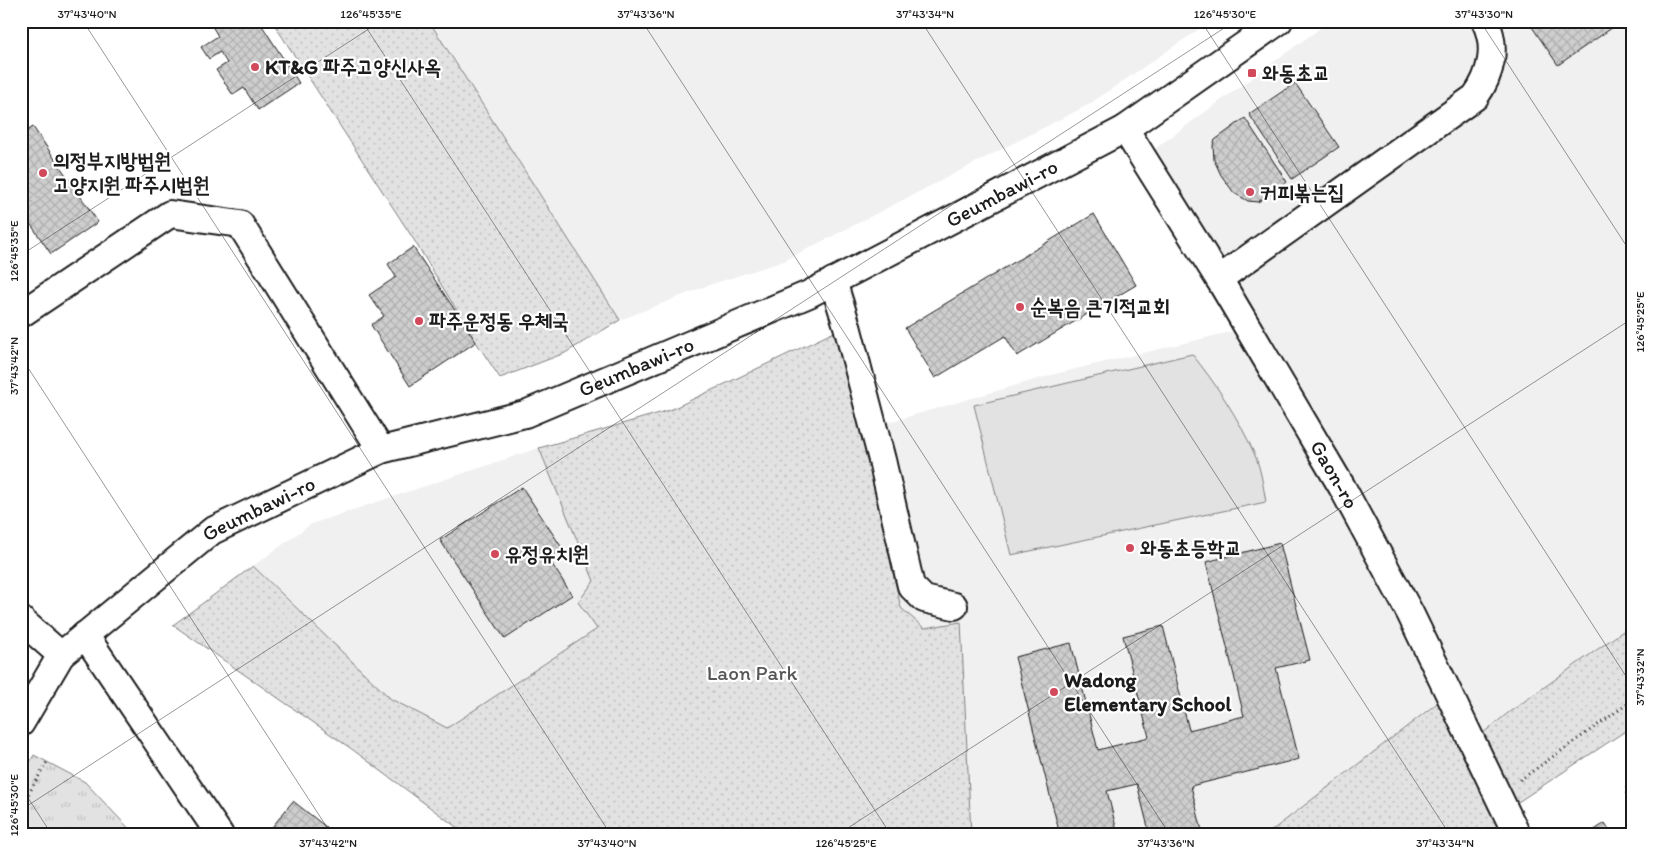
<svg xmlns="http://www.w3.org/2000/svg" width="1654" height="856" viewBox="0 0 1654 856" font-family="Itim,'Poor Story',sans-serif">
<defs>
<pattern id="grass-tufts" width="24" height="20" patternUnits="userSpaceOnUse" patternTransform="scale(1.25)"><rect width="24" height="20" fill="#e2e2e2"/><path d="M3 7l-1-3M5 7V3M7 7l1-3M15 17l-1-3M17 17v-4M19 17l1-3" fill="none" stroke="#c1c1c1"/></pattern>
<pattern id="park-dots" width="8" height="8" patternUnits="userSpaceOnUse" patternTransform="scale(1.25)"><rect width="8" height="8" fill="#e2e2e2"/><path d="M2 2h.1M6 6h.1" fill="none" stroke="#c1c1c1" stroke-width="1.8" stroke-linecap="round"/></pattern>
<pattern id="building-cross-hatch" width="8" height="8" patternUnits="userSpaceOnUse" patternTransform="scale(1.25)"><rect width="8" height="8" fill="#cecece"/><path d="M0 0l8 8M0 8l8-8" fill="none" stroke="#b0b0b0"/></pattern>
</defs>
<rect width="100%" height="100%" fill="#fff"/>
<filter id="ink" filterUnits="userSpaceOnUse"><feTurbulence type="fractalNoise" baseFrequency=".02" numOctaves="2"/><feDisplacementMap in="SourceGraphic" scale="10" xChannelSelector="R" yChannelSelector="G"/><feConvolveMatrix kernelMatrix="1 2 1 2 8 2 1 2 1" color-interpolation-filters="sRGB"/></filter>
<g filter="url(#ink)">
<path fill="#f0f0f0" d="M429 21H1211L1088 105 784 261 709 285 620 320Z
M1330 21H1633V624L1508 713 1472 742 1448 694 1266 835H971L961 622 924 628 901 609 872 479 873 427 1055 374 1247 328 1142 158Z
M539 448 594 581 597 629 447 729 391 699 253 566 311 524Z"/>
<path fill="url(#grass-tufts)" stroke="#7f7f7f" d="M34 755 85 782 135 835H21V778Z"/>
<path fill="url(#park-dots)" stroke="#7f7f7f" d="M272 21H429L620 320 565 353 500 378 476 342 414 240Z
M847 326 873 427 872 479 901 608 924 628 961 622 971 835H467L353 750 173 625 253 566 391 699 447 728 597 629 578 602 594 581 539 448 670 410Z
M1633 624V726L1506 810 1517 835H1266L1449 694 1472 742 1508 713Z"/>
<path fill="#e2e2e2" stroke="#7f7f7f" d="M1192 354C1216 384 1238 417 1254 453 1261 468 1263 486 1266 502L1011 555 974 405Z"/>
<path fill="url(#building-cross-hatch)" stroke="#1c1c1c" d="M209 21H259L299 83 258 110 244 88 233 95 216 70 227 63 220 52 209 59 201 47 218 36Z
M1528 21H1622L1558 65Z
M1295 83 1339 147 1292 179 1249 114Z
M1245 118 1287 182 1258 202 1248 201 1234 193 1221 175 1214 160 1213 145 1215 140Z
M33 127 98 222 51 254 21 210V135Z
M1094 214 1136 285 1017 356 1005 336 935 378 905 328Z
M413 247 476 342 410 386 371 325 384 316 369 295 396 277 388 264Z
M522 487 564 551 550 561 572 595 505 639 440 540Z
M1280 543 1310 660 1276 668 1299 759 1191 786 1203 835H1150L1137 784 1107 791 1118 835H1060L1015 657 1071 643 1098 750 1149 737 1123 636 1163 626 1189 730 1244 716 1206 562Z
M293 801 336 835H274L269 831Z
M1605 823 1613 835H1587Z"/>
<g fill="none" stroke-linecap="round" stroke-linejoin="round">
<defs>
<g id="minor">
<path id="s1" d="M1125 129 1219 279 1342 487 1410 613 1517 835"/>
<path d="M1219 279 1475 97C1491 75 1498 47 1485 21"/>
<path d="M833 281 847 326 882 460 911 586 924 599 954 606"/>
<path d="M21 314 170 214 240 224 381 450"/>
<path d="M21 620 61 655"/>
<path d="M85 635 220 835"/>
<path id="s2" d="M21 723 61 655 212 531 381 450 525 414 809 294 1125 129 1279 21"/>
</g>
</defs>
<use href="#minor" stroke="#1c1c1c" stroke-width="30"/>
<path stroke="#1c1c1c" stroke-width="3" stroke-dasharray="1 4" stroke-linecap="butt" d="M1520 780 1633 700
M1633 780C1624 786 1624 796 1633 802
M21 807 47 762"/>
<use href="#minor" stroke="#fff" stroke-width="26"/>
</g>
</g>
<path fill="none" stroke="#1c1c1c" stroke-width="1" stroke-opacity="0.45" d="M83 21 611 835M362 21 891 835M642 21 1170 835M921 21 1450 835M1201 21 1633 687M1480 21 1633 256M21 255 381 21M21 357 332 835M21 787 52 835M21 810 1235 21M837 835 1633 318"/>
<g fill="#d1495b" stroke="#fff" stroke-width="2">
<circle cx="255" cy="67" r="5"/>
<rect x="1247" y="68" width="10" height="10" rx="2.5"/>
<circle cx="43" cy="173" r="5"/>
<circle cx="1250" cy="192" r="5"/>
<circle cx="1020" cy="307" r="5"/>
<circle cx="419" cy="321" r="5"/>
<circle cx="1130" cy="548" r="5"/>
<circle cx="495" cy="554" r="5"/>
<circle cx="1054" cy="692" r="5"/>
</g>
<g text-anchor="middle" stroke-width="4.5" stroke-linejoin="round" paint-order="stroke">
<g font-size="21" font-weight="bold" fill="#1c1c1c" stroke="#fff" text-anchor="start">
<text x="265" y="74">KT&amp;G 파주고양신사옥</text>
<text x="1262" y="80">와동초교</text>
<text x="53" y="168">의정부지방법원<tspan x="53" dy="24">고양지원 파주시법원</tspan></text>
<text x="1260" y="199">커피볶는집</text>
<text x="1030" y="314">순복음 큰기적교회</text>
<text x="429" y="328">파주운정동 우체국</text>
<text x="1140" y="555">와동초등학교</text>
<text x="505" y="561">유정유치원</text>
<text x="1064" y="687">Wadong<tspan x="1064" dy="24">Elementary School</tspan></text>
</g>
<g font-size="21" fill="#1c1c1c" stroke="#fff">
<text dy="7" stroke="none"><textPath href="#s2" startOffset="1136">Geumbawi-ro</textPath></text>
<text dy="7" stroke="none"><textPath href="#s2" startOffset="731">Geumbawi-ro</textPath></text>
<text dy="7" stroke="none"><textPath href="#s1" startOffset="404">Gaon-ro</textPath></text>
<text dy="7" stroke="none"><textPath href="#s2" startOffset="326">Geumbawi-ro</textPath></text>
</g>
<g font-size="21" fill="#575757" stroke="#fff">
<text x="752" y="680">Laon Park</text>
</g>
</g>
<rect width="1654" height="856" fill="none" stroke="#fff" stroke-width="55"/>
<rect x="28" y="28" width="1598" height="800" fill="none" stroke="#1c1c1c" stroke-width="2"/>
<g font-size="12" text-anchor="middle" fill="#1c1c1c">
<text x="87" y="18">37°43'40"N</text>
<text x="371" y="18">126°45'35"E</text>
<text x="646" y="18">37°43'36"N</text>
<text x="925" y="18">37°43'34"N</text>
<text x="1225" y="18">126°45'30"E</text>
<text x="1484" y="18">37°43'30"N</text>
<text transform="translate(14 251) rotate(-90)" y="4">126°45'35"E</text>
<text transform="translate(1640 322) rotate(-90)" y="4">126°45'25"E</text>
<text transform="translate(14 366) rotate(-90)" y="4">37°43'42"N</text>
<text transform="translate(1640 677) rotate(-90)" y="4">37°43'32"N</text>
<text transform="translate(14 805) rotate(-90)" y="4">126°45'30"E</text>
<text x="328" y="847">37°43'42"N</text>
<text x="607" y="847">37°43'40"N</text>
<text x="846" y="847">126°45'25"E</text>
<text x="1166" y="847">37°43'36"N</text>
<text x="1445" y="847">37°43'34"N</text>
</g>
</svg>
